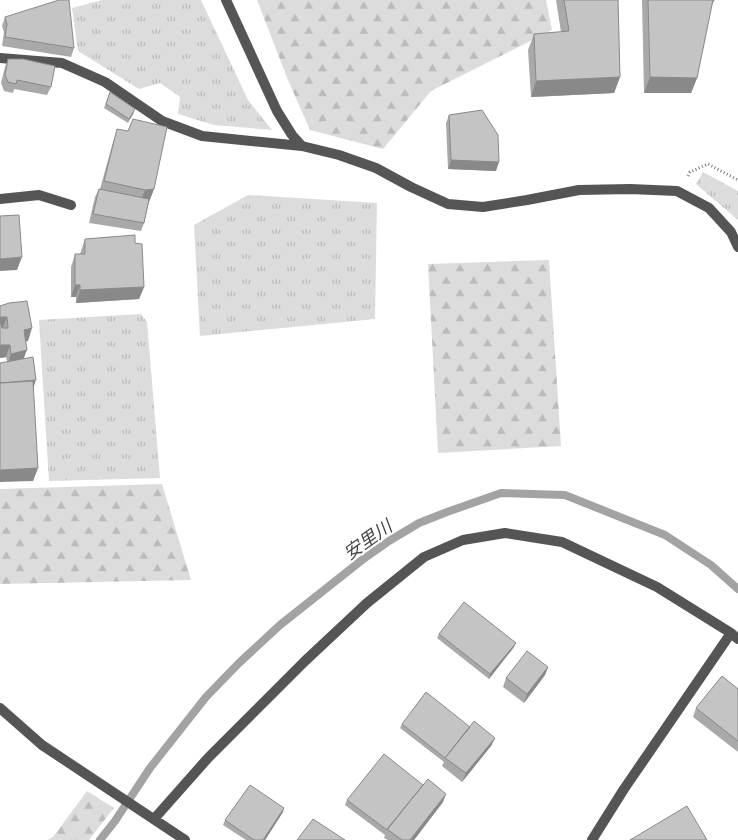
<svg xmlns="http://www.w3.org/2000/svg" width="738" height="840" viewBox="0 0 738 840" font-family="'Exo 2','Noto Sans JP',sans-serif">
<defs>
<pattern id="grass-tufts" width="24" height="20" patternUnits="userSpaceOnUse" patternTransform="scale(1.25)"><rect width="24" height="20" fill="#dcdcdc"/><path d="M3 7l-1-3M5 7V3M7 7l1-3M15 17l-1-3M17 17v-4M19 17l1-3" fill="none" stroke="#bbb"/></pattern>
<pattern id="forest-firs" width="22" height="20" patternUnits="userSpaceOnUse" patternTransform="scale(1.25)"><rect width="22" height="20" fill="#dcdcdc"/><path d="M5 1l3.5 6h-7zM16 11l3.5 6h-7z" fill="#bbb"/></pattern>
</defs>
<rect width="100%" height="100%" fill="#fff"/>
<path fill="url(#grass-tufts)" d="M102 0H201L248 100 272 130 214 125 178 114 180 97 160 83 139 89 78 51 72 8Z
M703 172 738 191V220L696 184Z
M248 195 377 203 375 319 200 336 194 225Z
M141 314 147 322 160 478 49 481 39 320Z"/>
<path fill="url(#forest-firs)" d="M257 0H546L552 30 431 91 383 149 310 130 288 80Z
M549 260 561 446 438 453 428 264Z
M162 484 191 580 0 584V489Z
M87 791 114 808 89 840H47L53 837Z"/>
<g fill="none" stroke-linecap="round" stroke-linejoin="round">
<path stroke="#a3a3a3" stroke-width="8" d="M100 840 115 821 150 768 206 697 239 663 280 625 362 560 389 541 419 523 447 512 501 493 565 495 665 535 711 565 738 589"/>
<path stroke="#777" stroke-width="3" stroke-dasharray="1 2.5" stroke-linecap="butt" d="M688 176 690 172 708 164 738 180"/>
<path stroke="#555" stroke-width="10" d="M226 0 277 111 292 135 302 146
M0 58 62 63 105 82 162 121 202 136 302 146 339 155 376 168 411 187 448 204 483 207 527 200 579 190 630 189 677 191 709 208 731 232 738 247
M0 199 39 195 71 205
M0 708 42 745 185 840
M154 819 208 758 305 661 367 603 424 557 463 540 505 533 562 542 657 587 731 633 738 639
M592 840 624 789 731 633"/>
</g>
<path fill="#a9a9a9" d="M556 0H618L620 77 614 93 531 97 528 50 534 34 561 32Z
M642 0H715L712 4 697 78 691 93H644Z
M5 17 74 48 71 57 2 46 4 32 2 26Z
M8 59 51 87 47 95 14 89 13 93 4 91 1 83 5 67Z
M110 92 134 113 128 123 104 108Z
M449 115 496 171 448 169 446 123Z
M117 129 154 189 149 202 144 223 141 231 89 223 95 197 99 189H100L113 142Z
M85 239 135 243 144 287 139 299 76 303V297H71V267L75 254H80Z
M0 306 28 341H26L24 359 33 388 38 468 33 481 6 357 0 358Z
M439 634 514 647 489 679 437 638Z
M548 667 545 675 524 703 503 687 506 678Z
M738 689V752L693 717 696 708Z
M402 724 470 727 495 738 491 746 462 782 442 766 444 762 400 728Z
M347 800 443 802 414 840H388L384 838 385 835 345 805Z
M283 812 265 840H246L223 825 225 820Z"/>
<path fill="#898989" d="M620 77 614 93 531 97 536 81Z
M650 77 697 78 691 93H644Z
M451 160 499 162 496 171 448 169Z
M154 189 149 202H140L145 190Z
M22 257 17 270 0 271V259Z
M75 285H80L76 297H71Z
M144 287 139 299 76 303 80 290Z
M0 317H7L2 330H0Z
M32 328 28 341 19 343 24 330Z
M0 345H10L6 357 0 358Z
M27 350 22 363 7 366 11 354Z
M36 380 33 389 0 383Z
M38 468 33 481 0 482V470Z
M516 643 514 647 489 679 490 674Z
M548 667 545 675 524 703 527 694Z
M495 738 491 746 462 782 466 773Z
M446 794 443 802 414 840H410Z
M284 808 283 812 265 840H263Z"/>
<path fill="#c4c4c4" stroke="#898989" d="M59 0H69L74 48 5 37 7 24 5 17Z
M564 0H618L620 77 536 81 534 34 569 31Z
M648 0H713L697 78 650 77Z
M8 59H23L55 66 51 87 17 80 16 84 8 82 5 75Z
M110 92 135 109 129 119 106 104Z
M482 110 498 135 499 162 451 160 449 115Z
M133 119 167 127 154 189 145 190 104 181 117 129 128 131Z
M99 189 149 199 144 223 93 214Z
M19 215 22 257 0 259V216Z
M135 235V243L142 244 144 287 80 290V285H75V254H85V239Z
M27 301 32 328 24 330 27 350 11 354 10 345H0V323H1L2 328H8L7 317H0V306L9 303Z
M33 357 36 380 0 383V363Z
M33 381 38 468 0 470V383Z
M464 602 516 643 490 674 439 634Z
M527 651 548 667 527 694 506 678Z
M722 676 738 689V741L696 708Z
M426 692 470 727 445 758 402 724Z
M474 721 495 738 466 773 445 758Z
M384 754 423 785 387 830 347 800Z
M428 779 446 794 410 840H402L387 829Z
M250 785 284 808 263 840H254L225 820Z
M687 806 707 840H630Z
M313 819 345 840H297Z"/>
<g text-anchor="middle" stroke-width="4" stroke-linejoin="round" paint-order="stroke">
<g font-size="18" font-style="italic" fill="#444" stroke="#fff">
<text transform="translate(368 540) rotate(-35)" y="6">安里川</text>
</g>
</g>
</svg>
